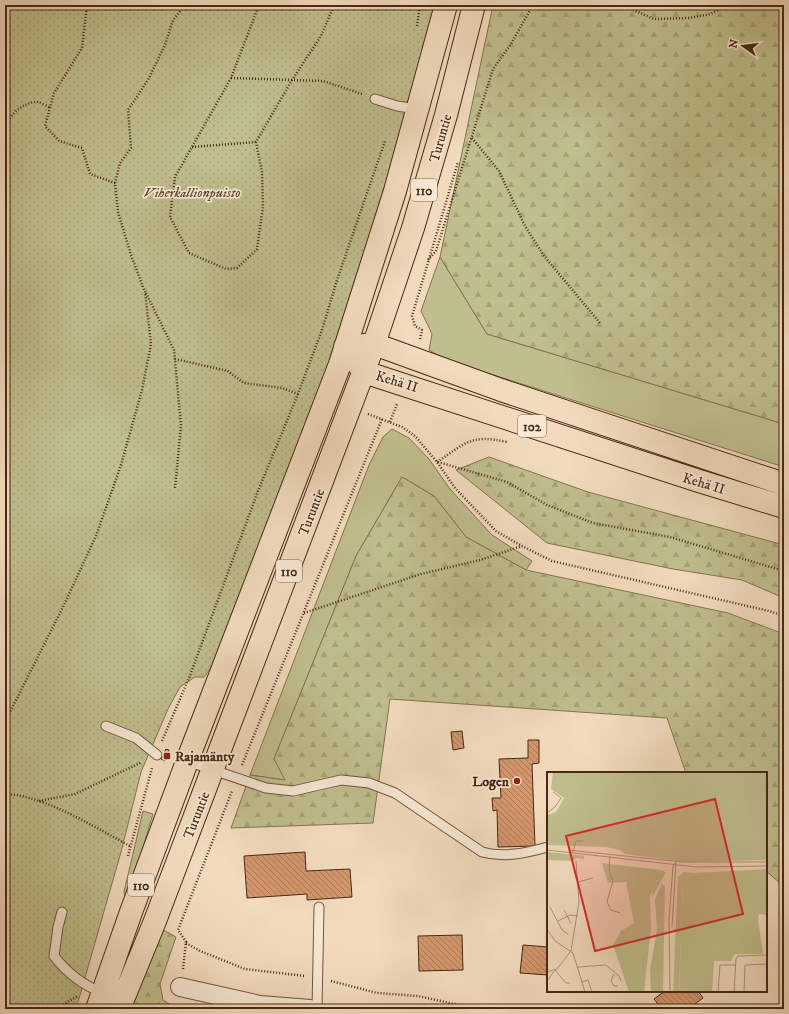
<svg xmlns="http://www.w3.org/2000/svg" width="789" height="1014" viewBox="0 0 789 1014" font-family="'IM FELL DW Pica',serif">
<defs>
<pattern id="forest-firs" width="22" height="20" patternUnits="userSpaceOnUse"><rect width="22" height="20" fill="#c0be8d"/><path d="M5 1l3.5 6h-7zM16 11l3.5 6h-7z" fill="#a6a379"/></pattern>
<pattern id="park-dots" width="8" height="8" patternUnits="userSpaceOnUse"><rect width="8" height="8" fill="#c0be8d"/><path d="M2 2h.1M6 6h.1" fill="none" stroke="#a6a379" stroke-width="1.8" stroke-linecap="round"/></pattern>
<pattern id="building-back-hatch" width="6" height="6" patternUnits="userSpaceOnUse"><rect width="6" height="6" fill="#d3966d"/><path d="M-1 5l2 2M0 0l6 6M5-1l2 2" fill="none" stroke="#ad7a58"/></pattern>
</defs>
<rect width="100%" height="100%" fill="#f2dbbd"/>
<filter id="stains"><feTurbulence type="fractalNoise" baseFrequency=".005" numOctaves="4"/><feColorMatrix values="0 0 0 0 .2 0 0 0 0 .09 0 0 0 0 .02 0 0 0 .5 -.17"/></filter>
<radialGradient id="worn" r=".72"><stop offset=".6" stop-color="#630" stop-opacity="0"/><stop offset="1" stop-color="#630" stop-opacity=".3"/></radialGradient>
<path fill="#c0be8d" stroke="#847350" d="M440 257 487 334 784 424V467L446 360 429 350 432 334 421 311Z
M392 429 409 438 429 459 450 489 492 535 532 561 526 570 466 537 434 496 402 477 356 556 274 759 286 780 250 775 369 465 383 437Z
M143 811 153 814 127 900 125 898 124 892Z"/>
<path fill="url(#forest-firs)" stroke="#847350" d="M493 5H784V424L487 334 440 257Z
M489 457 588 492 784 545V598L742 580 673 569 547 543 456 470Z
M402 477 434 496 466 537 526 570 728 613 784 634V884H781L766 871V773H686L667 718 390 699 373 823 231 828 250 775 285 780 274 759 356 556Z
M158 927 176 937 160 984 163 1000 174 1007 173 1009H124Z"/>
<path fill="url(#park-dots)" stroke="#847350" d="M5 5H439L424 64 321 389 213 665 204 677H195L180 687 168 709 141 772 121 852 76 1009H5Z"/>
<path fill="url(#building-back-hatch)" stroke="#482814" d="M462 731 464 748 453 750 451 732Z
M528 740H539V763L532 764 535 846 498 847 497 810 493 811 492 798H501L499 759 528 758Z
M166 749 169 750 165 761 161 759Z
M305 852 306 871 350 869 352 897 307 900V894L247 898 244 856Z
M779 913H784V932H783Z
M462 935 463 970 419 971 418 936Z
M523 945 548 947V975L520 973Z
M665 991H698L703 998 688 1009H662L654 999Z"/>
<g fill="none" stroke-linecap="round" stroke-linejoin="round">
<defs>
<path id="service" d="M375 99 397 106 417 109
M106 726 136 738 157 755
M187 761 266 788 293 791 341 780 369 783 395 793 482 852C504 858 526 853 548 847
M62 912 58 927 54 956C67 973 84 986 104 993
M317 1009 319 907"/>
<path id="minor" d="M180 987 260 1005 310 1009"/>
<path id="primary" d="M97 1009 131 912 191 751 340 364 395 191 446 5
M119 1009 155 921 374 344 413 228 446 115 474 5"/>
<path id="trunk" d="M345 347 364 372 699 481 784 507
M345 347 374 344 501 390 784 484"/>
</defs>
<use href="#service" stroke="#72553e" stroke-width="11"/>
<use href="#minor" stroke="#72553e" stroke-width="20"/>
<use href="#primary" stroke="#482814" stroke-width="24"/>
<use href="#trunk" stroke="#482814" stroke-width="24"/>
<path stroke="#482814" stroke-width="2.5" stroke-dasharray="1 2" stroke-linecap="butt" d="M87 5 82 48 54 93 45 126 59 141 82 148 90 174 115 183
M259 5 231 78 175 177 170 217 189 253 226 269 237 268 257 249 263 207 262 172 256 142 292 80 321 36 334 5
M622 5 654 19 689 18 711 14 726 5
M417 26 420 5
M231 78 323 81 362 94
M5 126C10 115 24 101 38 102 42 103 47 106 50 108
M472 138 499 171 525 226 544 256 600 323
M192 147 256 142
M428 260 436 251 493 69 511 44 533 5
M146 293 174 350 181 426 175 488
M420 339 422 330 415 326 412 316 458 162
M175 359 228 371 244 383 282 388 298 394
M368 414 402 427 415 436 437 462 455 488 496 531 522 546 552 561 769 611 784 616
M390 422 397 404
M437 462C466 443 470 434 507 442
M438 462 507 482 547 505 593 523 670 537 784 571
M304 613 421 574 480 560 522 546
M5 722 63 607 96 536 121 465 142 390 151 344 145 292 131 255 118 212 115 183 120 163 131 148 128 110 148 80 165 45 173 20 185 5
M162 741 189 678 258 491 298 394 322 330 337 280 385 141
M242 765 382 419
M5 794C44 795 96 828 130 846
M39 801 75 794 142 762
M128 856 152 768
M186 943 200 951 245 969 305 976
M183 969 186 942 178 930 232 791
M331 981 377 993 418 996 477 1009
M55 1009 78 996"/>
<use href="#service" stroke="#f7e8d4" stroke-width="9"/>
<use href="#minor" stroke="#f7e8d4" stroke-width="18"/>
<use href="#primary" stroke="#f2dbbd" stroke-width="22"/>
<use href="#trunk" stroke="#f2dbbd" stroke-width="22"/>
</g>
<g fill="#8f2418" stroke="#f7e8d4" stroke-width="1.5">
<rect x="163" y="752" width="8" height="8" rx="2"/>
<circle cx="517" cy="781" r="4"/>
</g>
<g text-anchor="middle" stroke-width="3.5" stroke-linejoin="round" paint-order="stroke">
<g fill="#f7e8d4" stroke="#7c624e" stroke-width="1">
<rect x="411" y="179" width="26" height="22" rx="3"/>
<rect x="518" y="415" width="28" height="22" rx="3"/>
<rect x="276" y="560" width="26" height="22" rx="3"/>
<rect x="128" y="874" width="26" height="22" rx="3"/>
</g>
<g font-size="13" font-weight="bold" fill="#482814">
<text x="424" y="195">110</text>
<text x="532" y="431">102</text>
<text x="289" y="576">110</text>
<text x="141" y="890">110</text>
</g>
<g font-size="14" fill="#482814" stroke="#f7e8d4">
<text transform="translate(440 138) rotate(-74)" y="5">Turuntie</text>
<text transform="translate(397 381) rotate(17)" y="5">Kehä II</text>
<text transform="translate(704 483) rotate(17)" y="5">Kehä II</text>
<text transform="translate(311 512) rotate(-69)" y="5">Turuntie</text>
<text transform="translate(196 815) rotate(-69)" y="5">Turuntie</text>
</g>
<g font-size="14" font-style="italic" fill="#60462c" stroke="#f7e8d4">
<text x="192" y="197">Viherkallionpuisto</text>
</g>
<g font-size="14" font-weight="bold" fill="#482814" stroke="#f7e8d4" text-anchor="start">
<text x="175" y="761">Rajamänty</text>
<text x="509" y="786" text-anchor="end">Logen</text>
</g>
</g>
<g transform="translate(547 772)">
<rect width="220" height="220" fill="#f2dbbd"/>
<path d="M63 92 113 98 119 100 105 125 106 115 111 108 64 97ZM137 100 146 101 136 110 132 220H126L131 105Z" fill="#c0be8d"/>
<path d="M0 80 37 84V87L29 86 26 89 0 88ZM55 91 63 92 64 97 66 94 112 103 103 124 104 156 97 220H82L66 173 74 159 87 151 79 110 61 111ZM220 97V143L212 142 211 147 216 182H188L184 189H167L165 220H132L136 110 146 101ZM115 111 118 115 116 220H104L103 198 110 157 108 127Z" fill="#c0be8d"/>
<path d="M6 0H220V88L140 90 78 82 73 78 59 75 0 73V43L9 40 17 26 4 17Z" fill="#c0be8d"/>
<path fill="none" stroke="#ae9379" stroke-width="1" d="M0 41 8 35 14 26 6 20M0 78 149 95 220 94M21 78 135 90H220M26 80 29 69H36M63 84 62 98 66 109 60 130 64 138 73 141M31 110 46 106M3 135 15 158 21 162M17 138 24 151M11 149 23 143 31 144M125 155 129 90M0 157 8 169 26 181 38 220M31 195 59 193 72 204 74 209M0 200 10 197 24 179 32 130 29 89M67 202 64 209 67 214H71M0 209 8 198 19 211H23M35 210 41 208 45 220M123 220 122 147 126 94 129 90M171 220 173 193H189M187 220 189 187 191 184 220 183M197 220 198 193 220 192"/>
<path fill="#d62828" fill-opacity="0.15" stroke="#d62828" stroke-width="2" d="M168 27 196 142 48 179 19 64Z"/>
<rect width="220" height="220" fill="none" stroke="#482814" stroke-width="2"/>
</g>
<rect width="789" height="1014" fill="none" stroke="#f2dbbd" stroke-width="20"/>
<rect x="6" y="6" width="777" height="1002" fill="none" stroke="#482814" stroke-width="2"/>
<rect x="10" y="10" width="769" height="994" fill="none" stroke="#482814"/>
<g transform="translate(743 46) rotate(284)" stroke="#f7e8d4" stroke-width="3" paint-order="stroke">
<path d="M0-3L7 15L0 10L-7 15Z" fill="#482814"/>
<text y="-6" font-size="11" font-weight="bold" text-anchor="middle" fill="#482814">N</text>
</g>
<rect width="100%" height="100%" filter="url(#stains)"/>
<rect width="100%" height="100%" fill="url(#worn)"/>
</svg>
